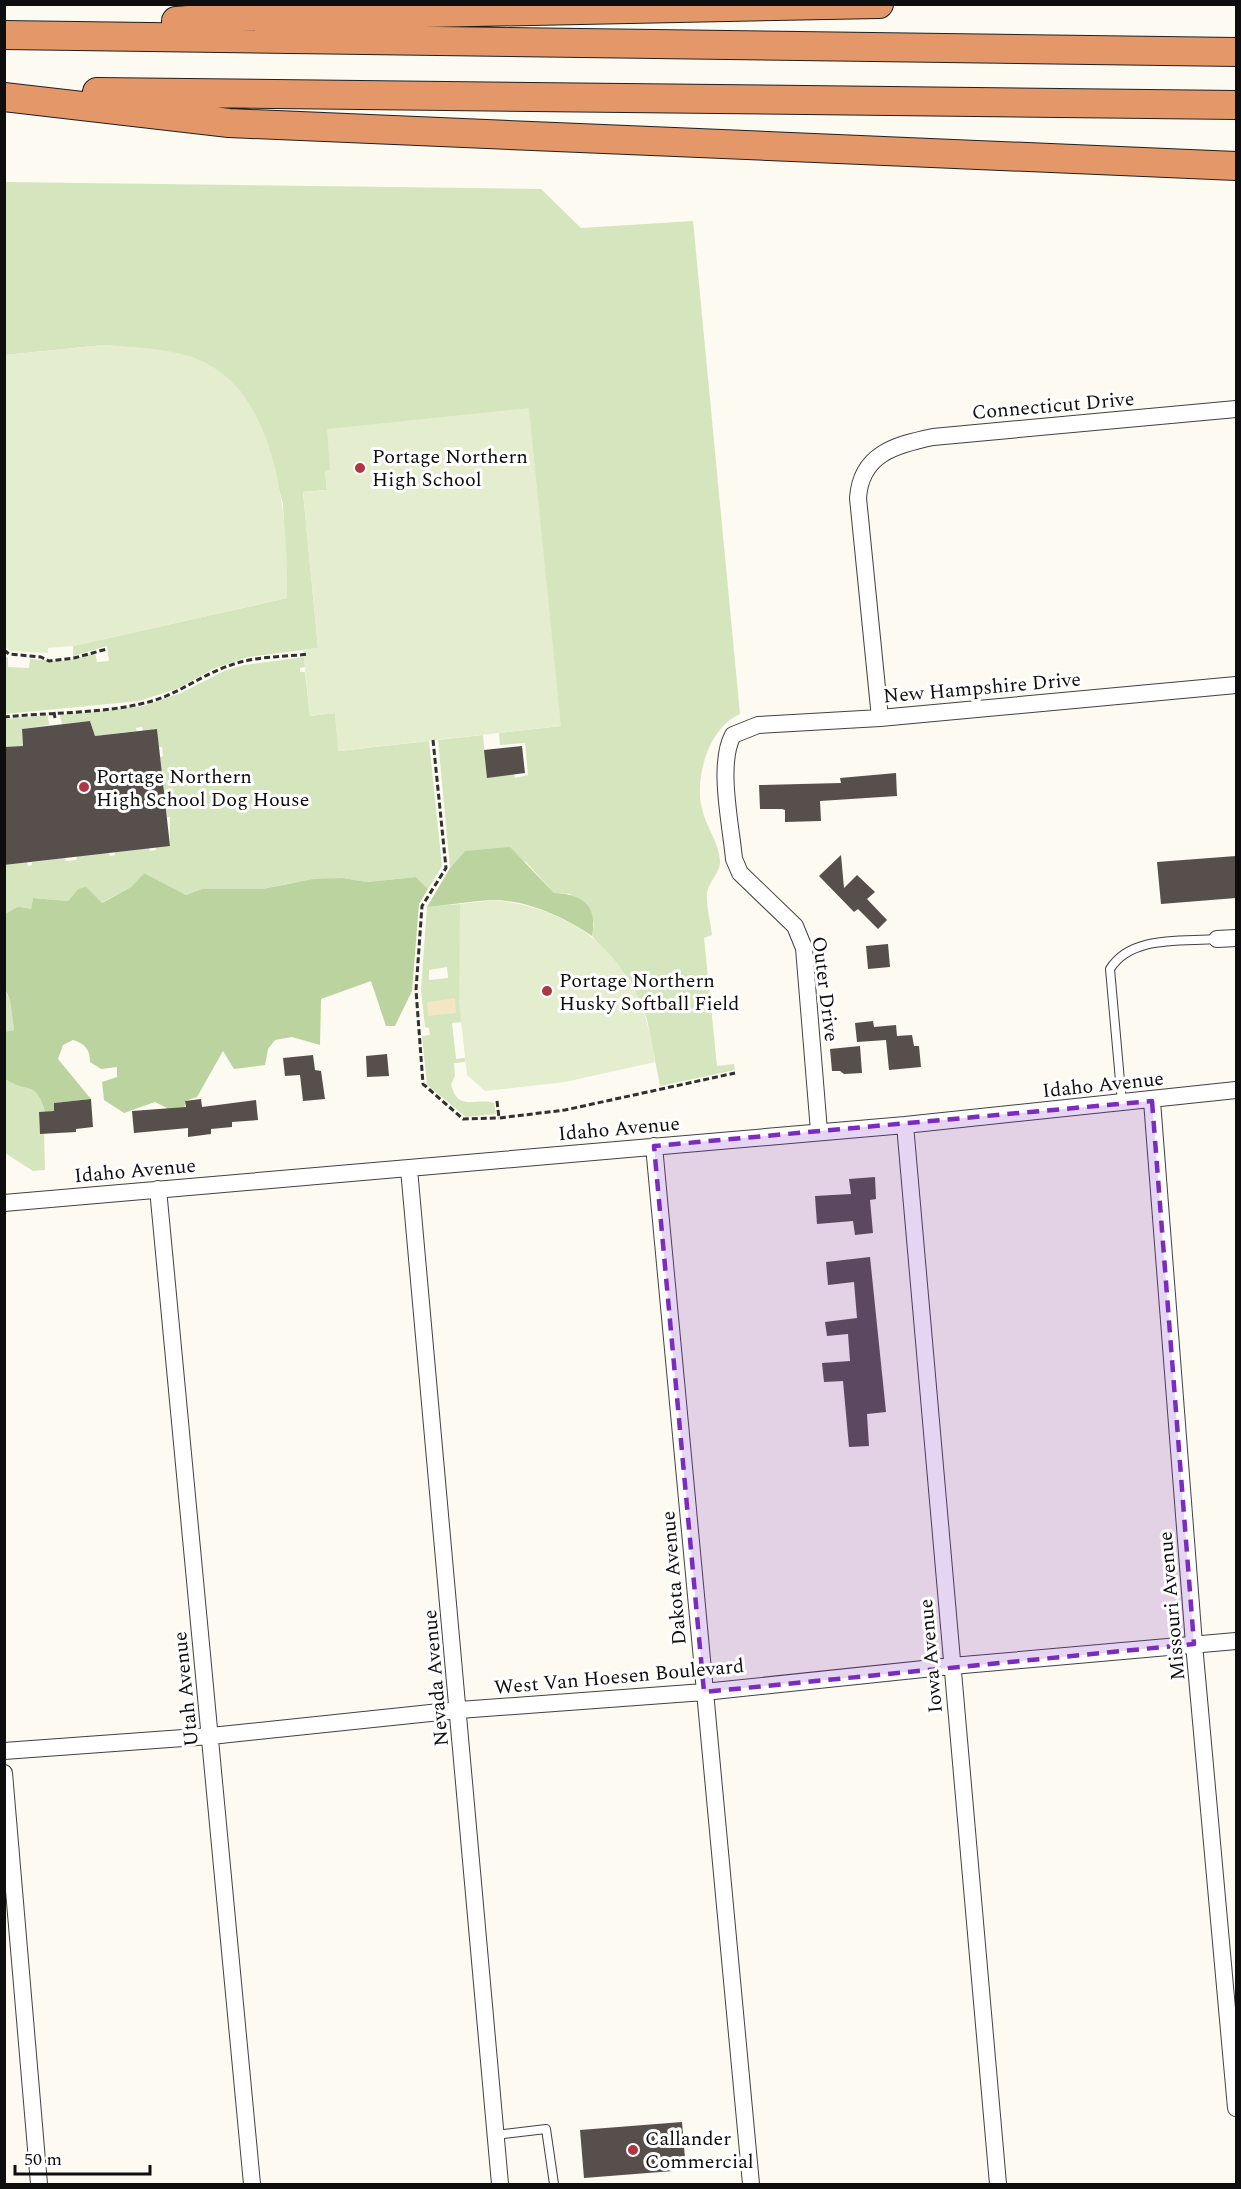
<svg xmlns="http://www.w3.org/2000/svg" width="1241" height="2189" viewBox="0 0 1241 2189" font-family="Spectral,serif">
<rect width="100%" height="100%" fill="#fdfaf1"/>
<path fill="#d5e5be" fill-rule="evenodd" d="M5 182 541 189 581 228 693 221 740 714C709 727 694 778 702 809 706 827 719 842 720 861 721 872 707 883 707 894 706 907 711 923 712 935L704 938 717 1066 734 1064 735 1070 660 1086 647 1019 630 980 592 936 594 923 570 894 554 893 526 862 465 851 450 868 438 740 483 735 487 777 514 774 515 778 528 775 525 743 500 745 499 733 561 726 325 471 327 490 303 492 318 648 248 657 213 669 179 688 139 701 5 714 4 659 8 657V667L29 668 30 659C60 661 66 664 95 652L97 662 109 661 107 646 73 656V646L287 598V588L283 504 265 438 240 391 191 357 158 350 104 345 5 355Z
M304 657 305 667 300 668V672H305L310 716 335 713 339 751 429 741 442 866 428 889 416 877 367 882 343 878 292 883 262 889H202L186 895 144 873 131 887 101 903 78 889 68 901 33 898 31 909 5 914 4 865 27 862 28 866 32 865V862L65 858 66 861 76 860 77 856 109 853 110 856 115 855V852L149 848 150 851 156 850V847L170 845V817H167L160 757 163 756 162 747H159L157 729 143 731 142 727 136 728 137 731 95 736 90 721 62 724 60 715 143 706 181 693 224 671 244 665Z
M48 715 49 725 22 729 23 746 5 747V719Z
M460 904 461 1022 452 1023 456 1059 465 1058V1062L454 1063 455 1076 451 1084C458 1113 475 1097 494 1103L496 1114 466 1117 427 1085 422 1036 430 1035 429 1028 425 1027 421 989 427 907ZM447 967 448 978 429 980V970Z
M4 989 10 1000 14 1030 5 1032Z
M5 1079C26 1094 36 1079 45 1112L39 1113 40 1134 44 1133 45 1170 33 1171 5 1153Z"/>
<path fill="#bbd49f" d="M510 847 554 893C582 894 598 905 592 936 564 917 527 900 492 900 471 901 449 905 427 907L450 868 465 851Z
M144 873 186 895 202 889H262L314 879 343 878 367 882 416 877 428 889 419 904 412 991 395 1026H386L371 981 321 999 320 1045 292 1037 275 1040 268 1049 265 1065 234 1069 223 1051 197 1097 185 1101 184 1119 171 1118 167 1108 155 1102 124 1113 104 1100 102 1082 117 1077V1067L101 1069 90 1062C90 1049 85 1044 73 1040L63 1045 58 1059 91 1099 54 1103V1111L45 1112C36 1079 26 1094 5 1079L4 1032 14 1030 10 1000 5 989V914L18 907 31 909 33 898 68 901 78 889 86 887 102 903 131 887Z"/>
<path fill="#f4e5c3" d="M455 998 456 1013 428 1016 427 1002Z"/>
<path fill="#e5edcf" d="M104 345C132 347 162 348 189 356 280 384 288 520 287 598L74 646 48 648V653L10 651 4 645 5 355Z
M529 408 561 726 338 751 335 713 310 716 303 650 318 648 303 492 327 490 325 471 330 470 327 429Z
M493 900C589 910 643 968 655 1062L565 1082 485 1091 467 1075 459 1002 460 904Z"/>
<path fill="#564f4c" d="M90 721 95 736 157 729 170 846 4 865V747L23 746 22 729Z
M522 746 525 773 487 778 484 750Z
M896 773 897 796 820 801 821 821 785 822V810L782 809H760L759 785 841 783 840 778Z
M841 855 844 888 857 875 875 892 867 899 887 920 878 929 858 909 854 912 819 876Z
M1236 856V898L1161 904 1157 862Z
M888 944 890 967 868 969 866 946Z
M873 1021 874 1027 896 1025 897 1036 912 1035 914 1046H919L921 1067 889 1070 886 1040 857 1042 855 1023Z
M860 1046 862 1073 844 1074 840 1071H832L830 1049Z
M387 1054 389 1076 367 1077 366 1056Z
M313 1055 315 1070 321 1071 325 1099 303 1101 300 1075 285 1076 283 1058Z
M91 1099 93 1127 76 1129V1132L40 1134 39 1112 54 1111V1103Z
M201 1099 202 1107 256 1100 258 1120 232 1122V1127L211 1129V1134L188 1137V1128L134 1133 132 1111 186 1107 185 1101Z
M875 1177 876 1199 870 1200 873 1233 855 1235 853 1221 817 1224 815 1196 851 1194 849 1179Z
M870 1257 886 1412 867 1414 869 1446 849 1447 843 1381 824 1382 822 1363 850 1361 848 1334 827 1336 825 1322 857 1318 854 1282 828 1285 826 1262Z
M682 2122 686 2170 584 2178 580 2130Z"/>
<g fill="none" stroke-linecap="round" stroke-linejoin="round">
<defs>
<path id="lane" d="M1122 1103 1110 969C1131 935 1182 942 1217 939
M496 2135 546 2129 554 2184"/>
<path id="street" d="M880 718 858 498C861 454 895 445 933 437L1236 409
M1217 939 1236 938
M1152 1101 1194 1644 1236 2108
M905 1125 998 2184
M819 1131 804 948 795 926 740 873 734 859C731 825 717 764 733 735L758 725 880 718 1236 685
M654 1146 751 2184
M409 1169 500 2184
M158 1189 252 2184
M4 1203 905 1125 1236 1090
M4 1751 211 1736 459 1710 704 1692 952 1666 1236 1641
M4 1773 39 2184"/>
<path id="highway" d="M176 21 226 17 879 4
M4 35 1236 52
M97 92 1236 105
M4 97 229 123 1236 166"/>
</defs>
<use href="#lane" stroke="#414141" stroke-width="10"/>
<use href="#street" stroke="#414141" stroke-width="18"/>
<use href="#highway" stroke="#1f1f1f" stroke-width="30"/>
<path stroke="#303030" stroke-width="3" stroke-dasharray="6 3" stroke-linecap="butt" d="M4 650 9 654 41 657 49 661 74 658 107 649
M54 712 55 718
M4 717C51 712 107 714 152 701 180 693 203 674 231 665 256 656 283 657 309 654
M433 740 446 868 422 906 416 990 423 1084 463 1119 499 1118
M497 1101 499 1118 565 1110 735 1073"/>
<use href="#lane" stroke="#fff" stroke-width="8"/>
<use href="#street" stroke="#fff" stroke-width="16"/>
<use href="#highway" stroke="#e49869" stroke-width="28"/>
</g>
<path fill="#7b2cbf" fill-opacity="0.2" stroke="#7b2cbf" stroke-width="4.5" stroke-dasharray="12 8" stroke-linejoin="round" d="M1152 1101 1194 1644 704 1692 654 1146Z"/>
<g fill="#af3645" stroke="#fff" stroke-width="2">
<circle cx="360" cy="468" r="6"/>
<circle cx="84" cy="787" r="6"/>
<circle cx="547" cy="991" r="6"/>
<circle cx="633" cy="2150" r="6"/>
</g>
<g text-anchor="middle" stroke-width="6" stroke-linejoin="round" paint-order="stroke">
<g font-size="20" fill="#0e0e0e" stroke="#fff">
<text transform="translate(1053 405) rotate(-5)" y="7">Connecticut Drive</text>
<text transform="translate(982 687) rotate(-5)" y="7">New Hampshire Drive</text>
<text transform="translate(826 989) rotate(83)" y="7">Outer Drive</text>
<text transform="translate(1103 1084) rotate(-6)" y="7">Idaho Avenue</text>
<text transform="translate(619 1128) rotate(-5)" y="7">Idaho Avenue</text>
<text transform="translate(135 1170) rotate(-5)" y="7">Idaho Avenue</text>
<text transform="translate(673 1578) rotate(-95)" y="7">Dakota Avenue</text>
<text transform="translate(1171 1606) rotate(-95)" y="7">Missouri Avenue</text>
<text transform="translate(930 1656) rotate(-95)" y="7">Iowa Avenue</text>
<text transform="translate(619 1676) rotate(-5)" y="7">West Van Hoesen Boulevard</text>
<text transform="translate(435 1678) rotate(-95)" y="7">Nevada Avenue</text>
<text transform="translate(185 1689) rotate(-96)" y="7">Utah Avenue</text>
</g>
<g font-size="20" fill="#0e0e0e" stroke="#fff" text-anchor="start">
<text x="372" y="463">Portage Northern<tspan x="372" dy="23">High School</tspan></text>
<text x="96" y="783">Portage Northern<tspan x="96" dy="23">High School Dog House</tspan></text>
<text x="559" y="987">Portage Northern<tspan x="559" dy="23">Husky Softball Field</tspan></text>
<text x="645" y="2145">Callander<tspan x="645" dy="23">Commercial</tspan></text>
</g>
</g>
<rect width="1241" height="2189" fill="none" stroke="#0e0e0e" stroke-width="12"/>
<path d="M15 2165v9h135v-9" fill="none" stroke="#0e0e0e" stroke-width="3"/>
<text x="24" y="2165" font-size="18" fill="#0e0e0e" stroke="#ffffff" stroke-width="4.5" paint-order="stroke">50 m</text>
</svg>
